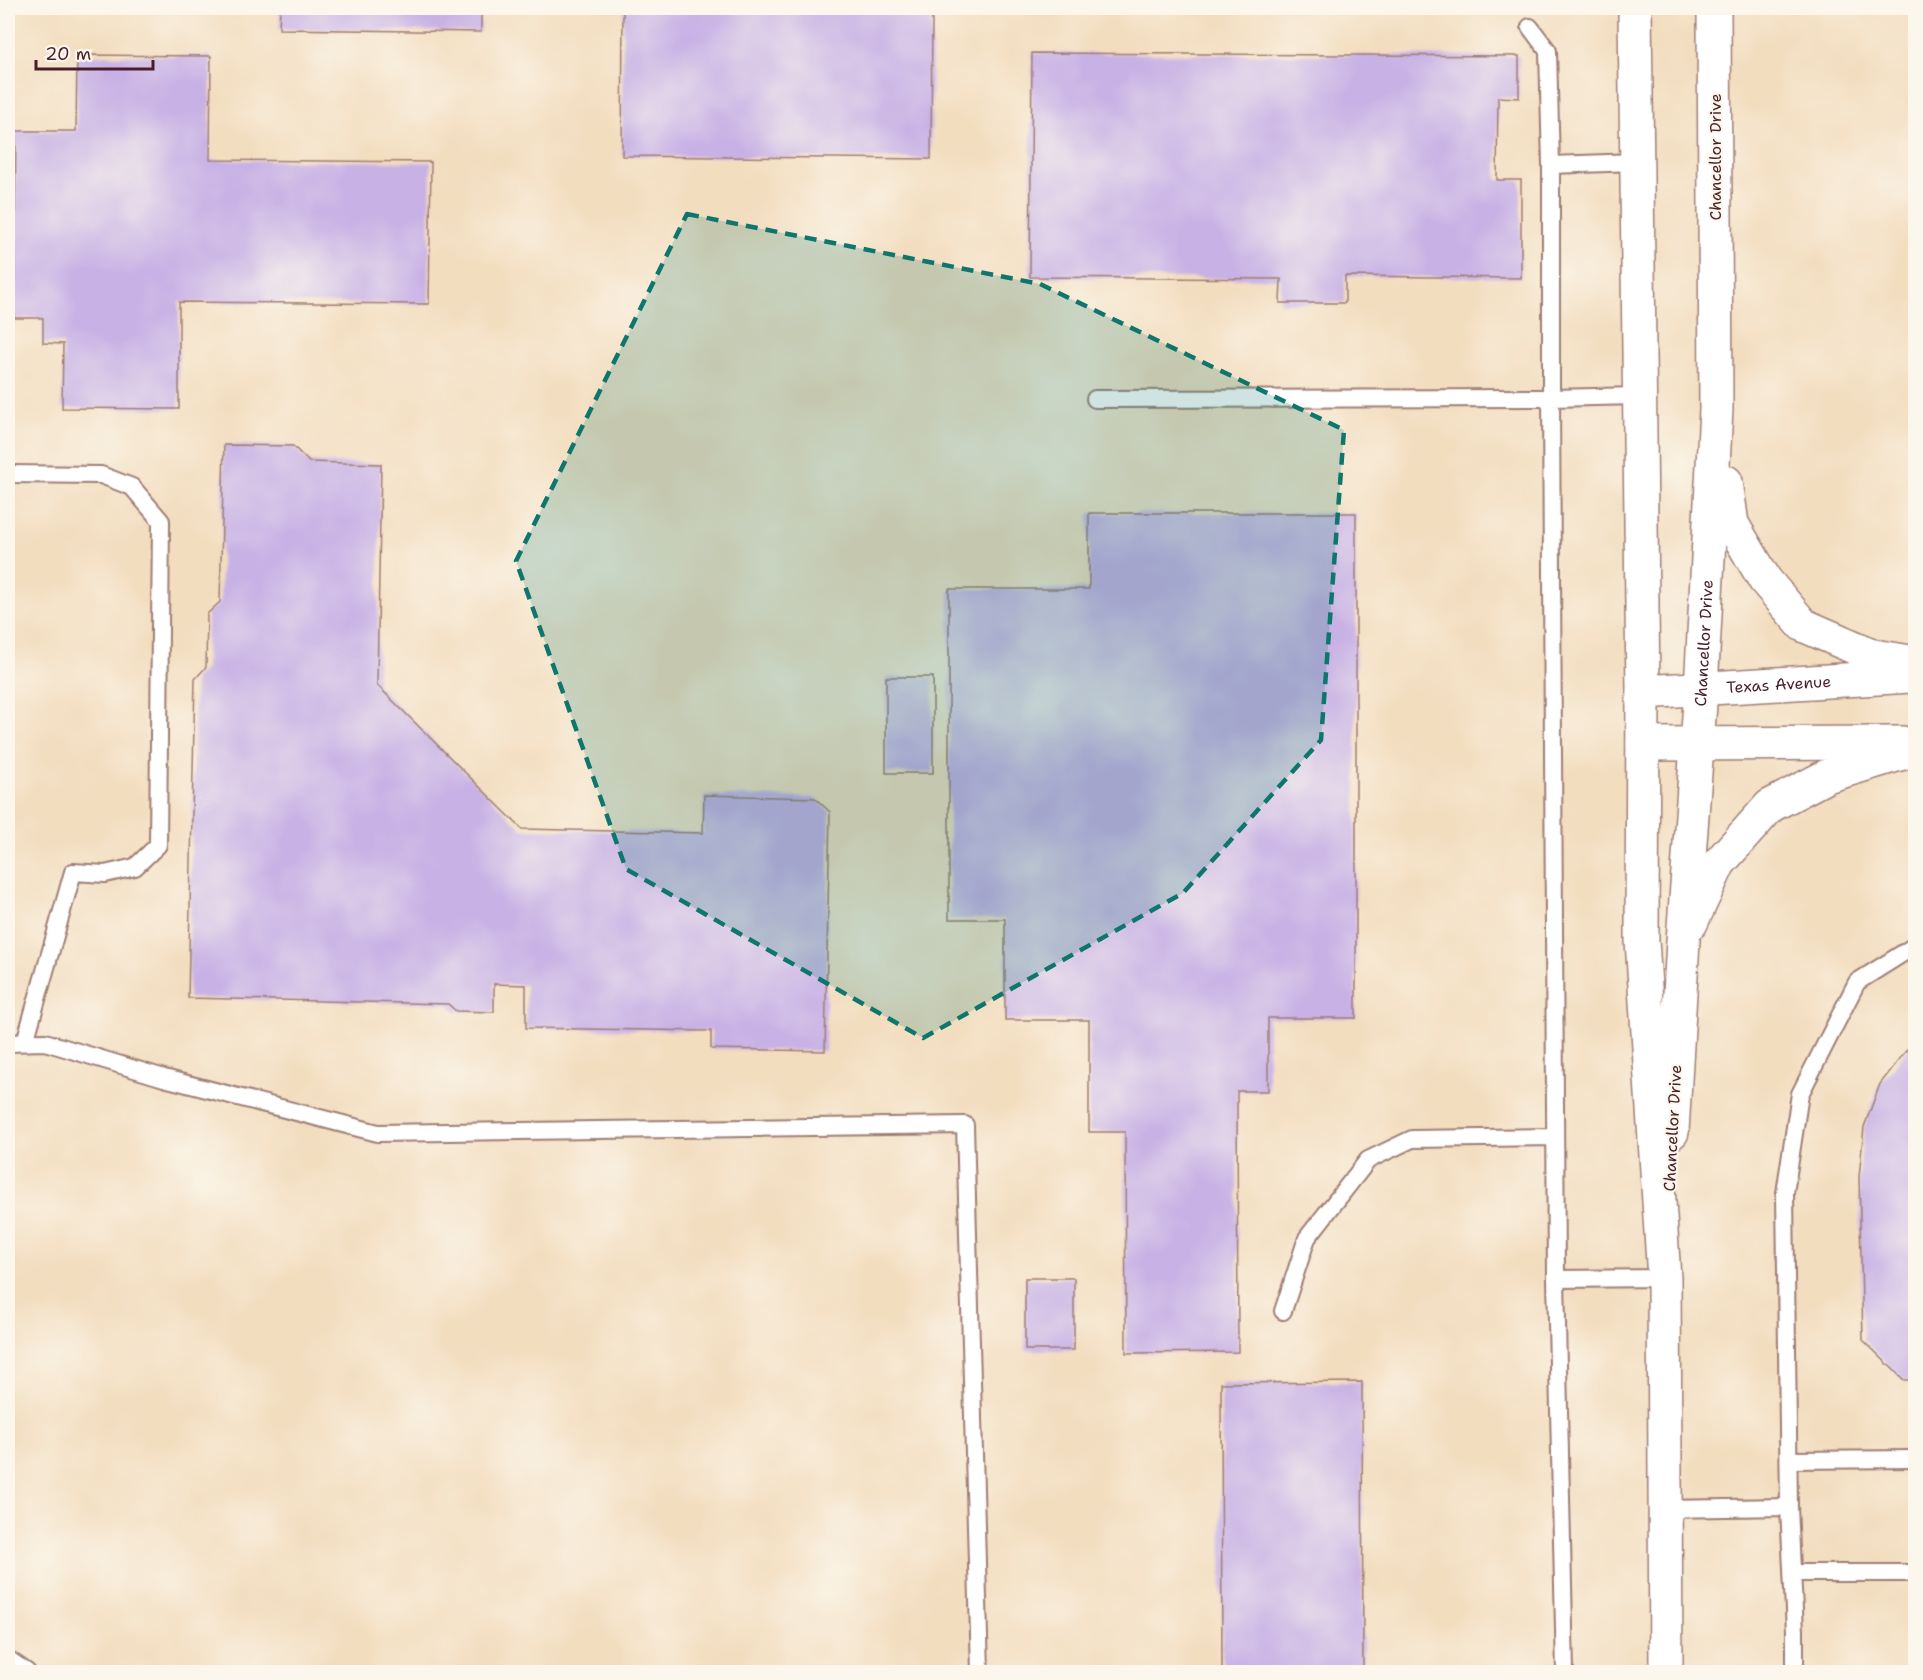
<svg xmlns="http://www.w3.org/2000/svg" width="1923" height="1680" viewBox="0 0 1923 1680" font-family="'Shantell Sans',sans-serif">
<rect width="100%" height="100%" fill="#fbf7ec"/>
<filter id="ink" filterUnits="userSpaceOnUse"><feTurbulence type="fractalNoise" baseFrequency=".0167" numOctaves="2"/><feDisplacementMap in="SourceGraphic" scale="12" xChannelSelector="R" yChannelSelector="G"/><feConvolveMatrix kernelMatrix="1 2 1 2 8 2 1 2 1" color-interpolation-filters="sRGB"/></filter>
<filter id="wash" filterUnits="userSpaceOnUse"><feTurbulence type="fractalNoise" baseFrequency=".008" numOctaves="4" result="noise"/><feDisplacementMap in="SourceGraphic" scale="24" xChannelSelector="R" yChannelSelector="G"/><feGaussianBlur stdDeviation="1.35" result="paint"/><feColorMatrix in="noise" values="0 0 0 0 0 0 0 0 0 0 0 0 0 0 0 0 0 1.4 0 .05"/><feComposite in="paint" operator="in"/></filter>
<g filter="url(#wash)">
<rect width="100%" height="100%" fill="#f3ddbf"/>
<g id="blocks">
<path fill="#c8b1e5" d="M280 8H481V32L279 29Z
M623 8H932L931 159 622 156Z
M1032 53 1519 56V98L1498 97 1497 180H1521V278L1345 276V303H1280L1281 279 1030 277Z
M77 55 211 56 210 160 431 162 429 304 179 302V409L62 408 63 344 43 343V318H14L16 131H76Z
M224 445 293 446 309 462 381 464 377 685 522 829 703 833 704 795 815 798 830 812 825 1051 711 1049V1031L526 1028V985L494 984V1012L456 1011 448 1004 188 998 195 679 206 667 207 614 220 602Z
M1089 513H1356V1018H1268V1091H1237L1238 1352 1126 1353 1125 1132H1089V1020H1005V919H949V589H1089Z
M886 677H933V773H886Z
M1916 1038V1380H1904L1863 1340 1859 1177 1864 1127 1880 1084Z
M1025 1278H1074V1350H1025Z
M1362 1382 1363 1672H1222L1221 1383Z"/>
</g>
</g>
<g filter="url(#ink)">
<use href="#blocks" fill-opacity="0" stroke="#9e7e75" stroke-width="1.5"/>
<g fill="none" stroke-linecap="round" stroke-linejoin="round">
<defs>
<path id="lane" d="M1530 27 1548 51 1551 165
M1095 399 1551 398V165L1636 162
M8 474 101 475 132 487 161 521 158 845 135 867 105 874 73 872 25 1042
M8 1043 45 1042 164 1078 378 1133 965 1125 980 1672
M1556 1279 1551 398 1639 396
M1283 1311 1307 1238 1368 1160 1412 1139 1555 1137
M1789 1460 1916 1459
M1789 1507 1795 1631V1672
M1665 1509 1789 1507 1785 1193 1800 1094 1857 982 1916 945
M1793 1573H1916
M8 1659 27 1672
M1565 1672 1556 1279 1664 1278"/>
<g id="secondary">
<path d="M1635 8 1643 692 1642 940 1664 1278 1666 1672"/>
<path d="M1726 482 1732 524 1765 580 1803 625 1874 656 1916 663"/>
<path id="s1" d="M1643 692 1911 676"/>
<path d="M1643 744 1902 743"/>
<path d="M1691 923 1719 863 1770 806 1827 776 1916 749"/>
<path id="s2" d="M1672 1132 1683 941 1701 689 1716 409 1714 8"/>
</g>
</defs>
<use href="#lane" stroke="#9e7e75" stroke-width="20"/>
<use href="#secondary" stroke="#9e7e75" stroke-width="36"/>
<use href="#lane" stroke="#fff" stroke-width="16"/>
<use href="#secondary" stroke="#fff" stroke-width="33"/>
</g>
</g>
<path fill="#0f766e" fill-opacity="0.2" stroke="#0f766e" stroke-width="4.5" stroke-dasharray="12 8" stroke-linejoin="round" d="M687 214 1040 284 1344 430 1321 740 1183 893 923 1038 626 869 516 561Z"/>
<g text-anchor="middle" stroke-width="4.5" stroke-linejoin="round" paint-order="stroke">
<g font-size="16" fill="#4a1f2b" stroke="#fbf7ec">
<text transform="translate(1715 157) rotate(-90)" y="6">Chancellor Drive</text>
<text dy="6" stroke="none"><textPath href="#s2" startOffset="490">Chancellor Drive</textPath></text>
<text dy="6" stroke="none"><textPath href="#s1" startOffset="136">Texas Avenue</textPath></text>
<text transform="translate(1672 1128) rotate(-87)" y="6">Chancellor Drive</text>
</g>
</g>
<rect width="1923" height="1680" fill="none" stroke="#fbf7ec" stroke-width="30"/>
<path d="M36 60v9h117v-9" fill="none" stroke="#4a1f2b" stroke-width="3"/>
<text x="45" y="60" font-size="18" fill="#4a1f2b" stroke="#fbf7ec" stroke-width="4.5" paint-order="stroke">20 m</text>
</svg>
